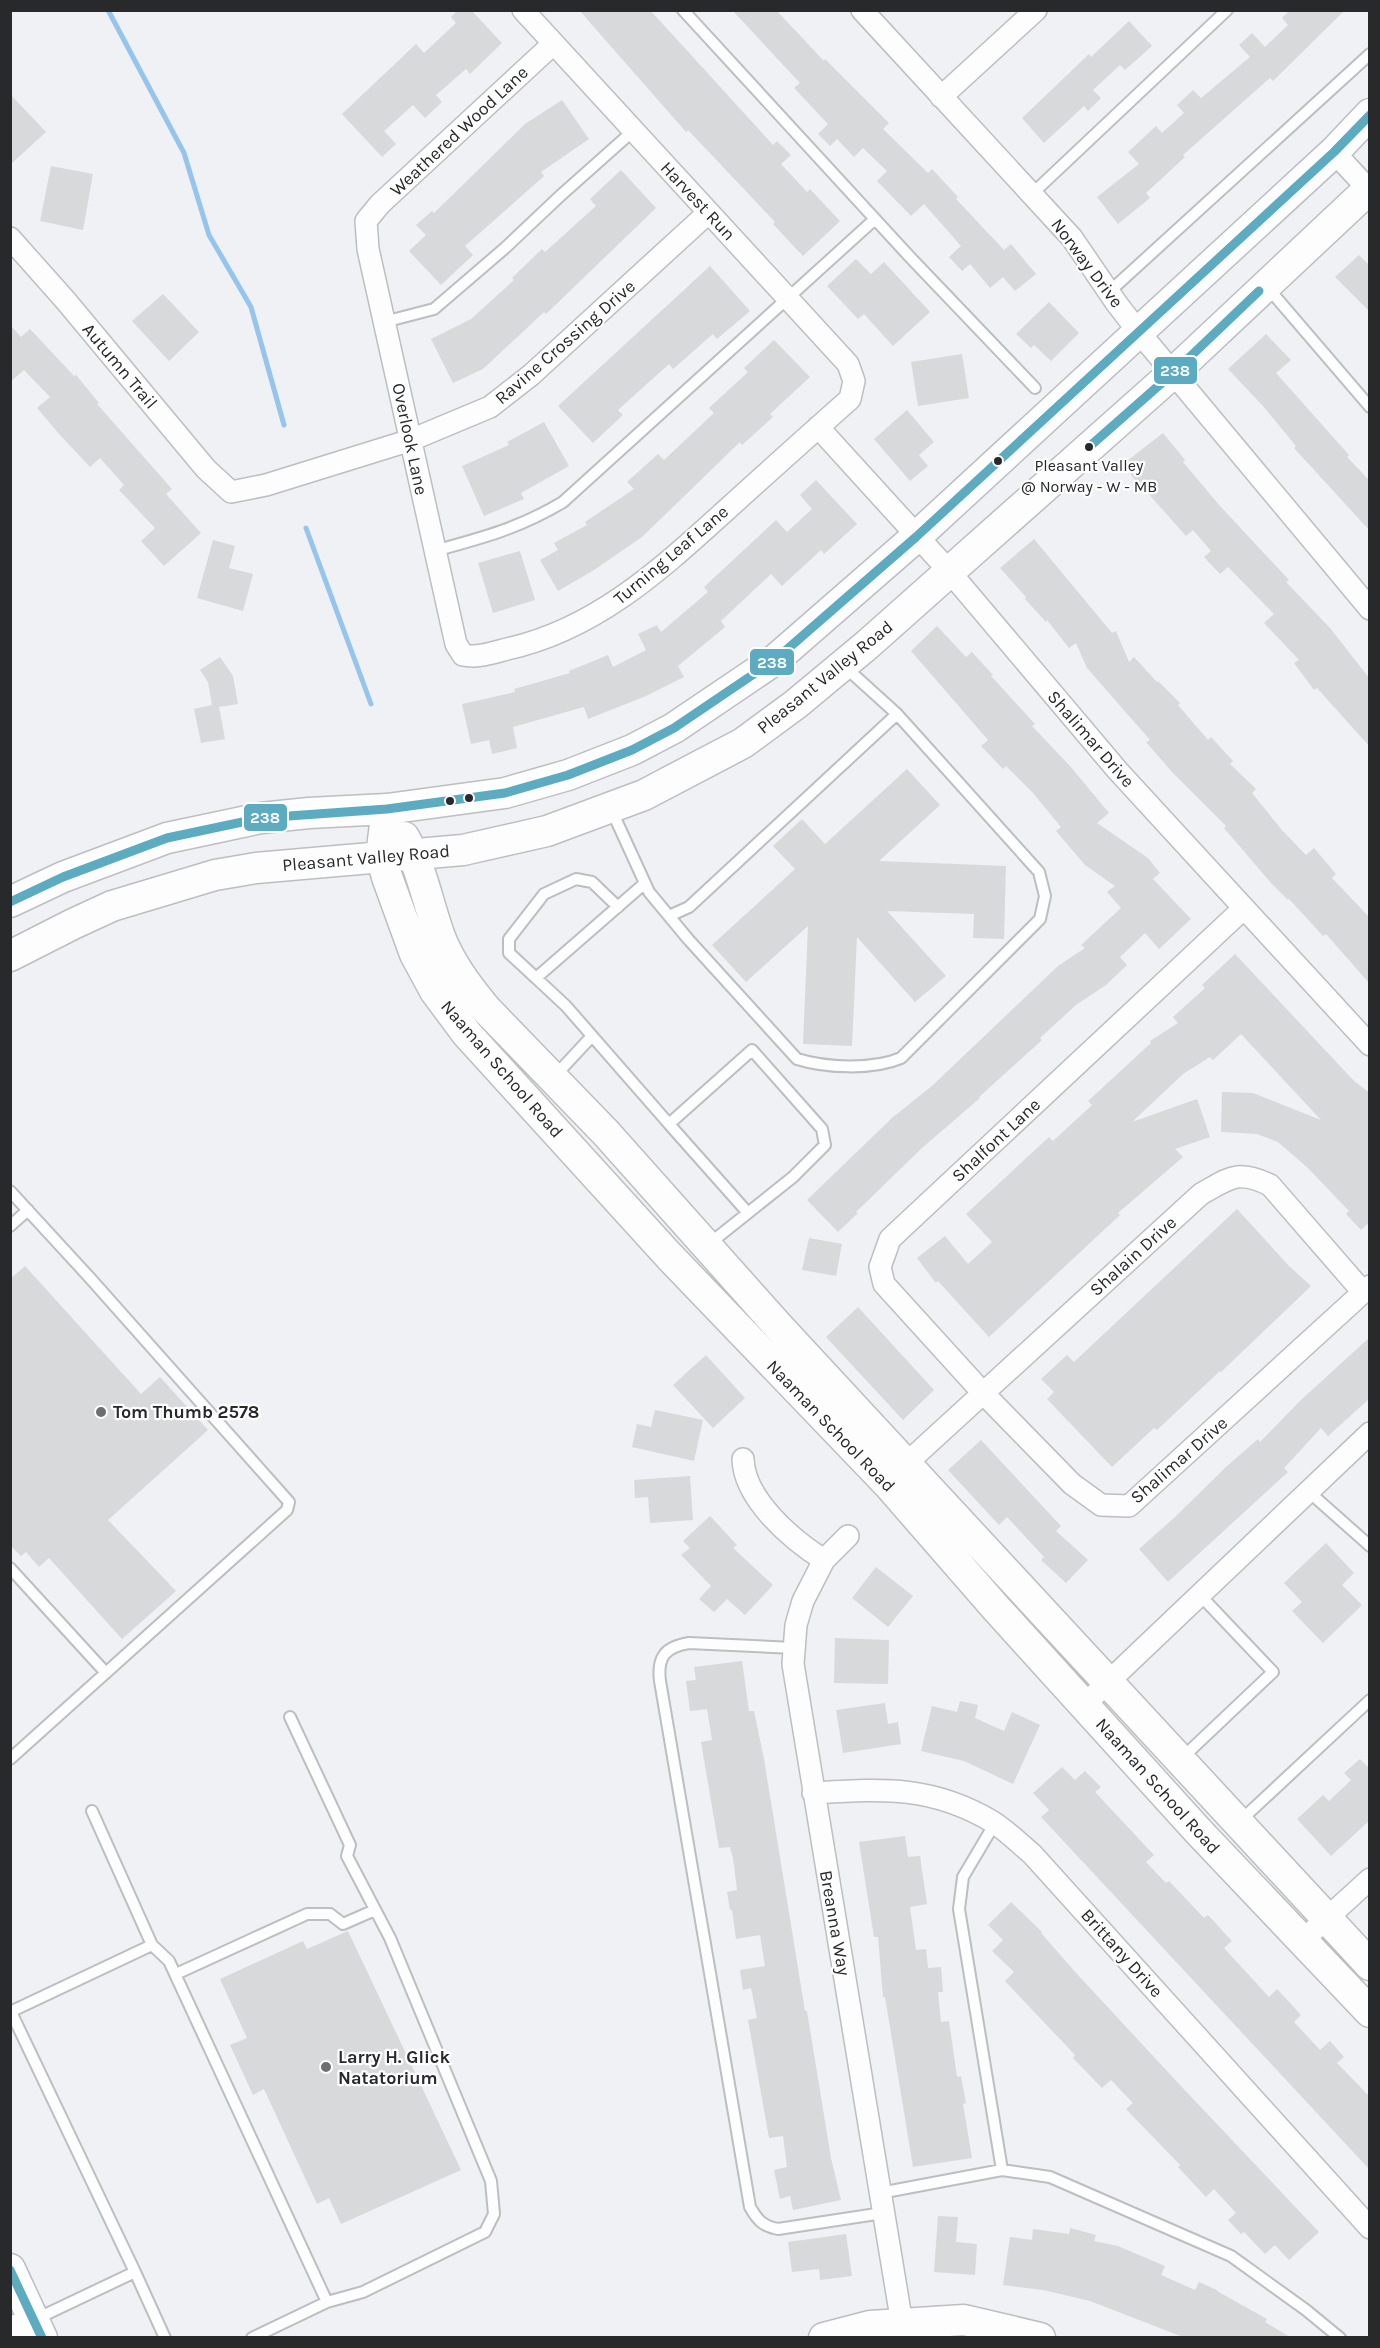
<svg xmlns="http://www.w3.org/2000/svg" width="1380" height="2348" viewBox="0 0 1380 2348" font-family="Karla,sans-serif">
<rect width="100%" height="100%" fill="#eff1f4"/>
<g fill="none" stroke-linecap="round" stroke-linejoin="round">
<path stroke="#95c4ec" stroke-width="5" d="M108 10 184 153 209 235 251 307 284 425
M306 528 371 704"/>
</g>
<path fill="#d7d9db" d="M458 10H471L502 43 470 74 466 69 436 95 442 102 425 118 413 105 384 131 396 144 382 157 342 114 416 44 424 53 456 23 451 17Z
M579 10H650L773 145 777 141 791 155 781 164 807 192 810 189 840 221 803 256 773 224 775 222 688 130 686 132Z
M732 10H776L824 61 825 59 889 123 883 129 928 173 932 169 958 197 956 199 1004 250 1011 244 1036 274 1015 291 1003 277 990 288 970 264 962 271 949 257 961 246 924 204 911 216 877 181 887 171 863 148 854 157 837 139 830 146 818 134 828 124 794 88 800 83Z
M1290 10H1345L1273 81 1270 78 1183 155 1185 157 1146 193 1150 198 1118 224 1097 197 1139 164 1128 152 1156 126 1162 133 1184 113 1177 105 1193 90 1201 98 1250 57 1239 45 1252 33 1265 47 1288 25 1282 18Z
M1129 21 1152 46 1125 70 1120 65 1093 90 1101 98 1088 111 1084 106 1044 143 1022 118 1089 54 1091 57Z
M10 94 46 132 10 165Z
M562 100 589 139 541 172 544 176 465 246 473 255 441 285 409 251 426 235 416 225 432 211 434 213 525 124Z
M51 166 93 174 83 230 40 221Z
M621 170 656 208 546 314 544 312 483 369 453 383 431 339 471 319 514 280 512 278 542 249 545 252 596 206 590 199Z
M1359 255 1370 266V312L1335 277Z
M856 259 871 274 884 262 930 312 893 346 864 314 858 319 827 286Z
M710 266 750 311 717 339 713 334 673 369 669 364 618 410 623 415 593 443 558 406Z
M163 294 199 332 169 361 132 321Z
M1049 302 1079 333 1051 361 1034 345 1031 348 1016 334Z
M10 325 21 337 30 329 74 376 76 375 99 403 97 404 172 489 166 494 201 533 164 566 141 541 155 528 119 490 124 485 100 458 90 467 60 435 37 408 50 397 24 370 10 382Z
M1266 334 1291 360 1276 373 1349 455 1347 457 1370 481V531L1294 448 1296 446 1263 406 1228 369Z
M774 340 810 377 770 414 773 417 742 445 740 442 642 537 594 570 558 591 540 560 558 550 554 543 587 525 585 522 634 489 627 482 658 454 664 460 714 413 709 408 748 372 744 368Z
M962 354 969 398 918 406 911 362Z
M907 410 934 442 919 455 928 466 910 481 874 439Z
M544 422 569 466 521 493 524 499 484 516 462 466 509 445 507 442Z
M1163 433 1185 460 1183 462 1220 506 1289 580 1286 582 1330 628 1370 679V747L1317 688 1314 690 1294 663 1299 660 1264 623 1274 614 1228 567 1220 574 1204 557 1211 551 1193 530 1186 536 1146 491 1144 492 1123 464Z
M816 480 857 524 824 554 821 550 782 586 771 574 721 621 725 627 678 666 684 677 646 696 588 719 584 707 513 727 517 748 492 754 489 740 471 744 462 704 515 692 514 689 570 673 569 671 608 655 613 667 646 650 638 634 657 625 661 632 708 592 704 587 776 520 787 532 812 509 800 495Z
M1034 539 1112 633 1116 631 1129 662 1134 657 1157 682 1158 681 1180 703 1178 705 1208 740 1211 737 1233 761 1230 764 1256 789 1252 793 1281 829 1306 855 1314 848 1336 874 1332 878 1370 918V984L1326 934 1323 936 1289 899 1288 900 1271 883 1224 828 1226 826 1172 772 1146 742 1150 740 1087 668 1076 643 1069 648 1047 620 1046 622 1025 599 1026 597 1000 568Z
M213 540 235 546 229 568 253 574 243 611 197 598Z
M520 551 535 600 493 613 478 563Z
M937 626 966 657 972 652 993 675 991 676 1035 724 1032 726 1070 766 1109 813 1097 823 1148 858 1160 873 1153 879 1191 919 1159 949 1145 933 1120 957 1127 965 1106 985 1076 1005 1040 1038 1042 1040 979 1097 980 1098 922 1148 856 1212 858 1213 838 1232 807 1200 892 1118 933 1085 1058 966 1085 948 1081 945 1121 908 1107 892 1115 886 1085 865 1056 831 1061 827 1033 793 1006 766 1003 769 981 746 988 740 911 651Z
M220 657 233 676 238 704 219 707 225 739 201 743 194 709 212 705 208 682 200 670Z
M907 769 940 805 879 861 1006 866 1004 939 973 938 974 914 887 911 946 976 915 1002 857 937 852 1046 803 1044 808 926 746 982 712 945 795 869 773 846 802 819 825 844Z
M1235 954 1354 1081 1370 1093V1222L1361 1230 1346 1214 1349 1211 1308 1168 1278 1142 1257 1134 1221 1132 1222 1092 1253 1093 1321 1120 1241 1034 1213 1060 1210 1057 1183 1074 1132 1122 1197 1099 1210 1137 1175 1149 1183 1157 1118 1213 1120 1215 989 1337 938 1281 936 1283 917 1258 945 1236 968 1264 992 1242 966 1214 1049 1137 1053 1141 1092 1105 1088 1101 1151 1043 1150 1041 1178 1023 1173 1017 1205 988 1202 985Z
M1237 1209 1289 1266 1311 1286 1221 1372 1220 1371 1157 1430 1154 1428 1112 1467 1047 1399 1054 1392 1041 1379 1067 1355 1074 1362Z
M809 1238 842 1244 836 1276 802 1270Z
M25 1266 141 1394 160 1377 208 1430 108 1520 176 1591 122 1639 49 1558 39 1567 26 1552 21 1556 10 1545V1279Z
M858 1307 934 1390 903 1420 826 1337Z
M1370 1337V1398L1328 1436 1321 1428 1284 1468 1288 1472 1168 1582 1139 1549 1173 1519 1226 1467 1258 1439 1260 1442 1301 1400Z
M706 1355 745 1398 713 1428 673 1385Z
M655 1410 703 1420 694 1461 632 1447 637 1424 651 1427Z
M981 1440 1061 1526 1056 1531 1088 1560 1066 1583 1041 1560 1044 1557 1007 1517 999 1525 948 1470Z
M690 1476 693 1520 650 1523 648 1497 635 1498 634 1480Z
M710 1516 737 1545 733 1548 773 1585 745 1615 727 1599 714 1612 699 1599 711 1586 681 1555 690 1548 683 1541Z
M1326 1543 1354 1573 1342 1585 1362 1605 1323 1643 1292 1611 1302 1602 1284 1583Z
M876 1567 913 1596 888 1627 852 1598Z
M835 1638 889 1640 888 1684 834 1683Z
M742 1661 749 1711H754L764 1759 805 2011H807L831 2158 841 2200 793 2210 790 2196 780 2199 774 2170 787 2167 783 2136 769 2138 748 2020 757 2018 751 1988 743 1990 740 1970 765 1966 760 1935 736 1939 732 1910H730L727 1892 737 1890 733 1858 730 1847 719 1848 701 1742 712 1740 707 1709 690 1711 686 1681 696 1680 694 1667Z
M960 1701 978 1705 975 1718 1004 1731 1012 1712 1040 1725 1013 1784 964 1761 921 1751 932 1706 957 1712Z
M885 1703 888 1724 898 1722 901 1744 843 1753 836 1710Z
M1360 1759 1370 1769V1820L1331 1856 1297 1819 1323 1795 1329 1801 1351 1780 1344 1773Z
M1062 1767 1075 1780 1085 1771 1101 1787 1095 1792 1154 1855 1146 1862 1166 1883 1169 1881 1204 1918 1208 1915 1232 1941 1224 1948 1269 1997 1277 1989 1301 2015 1294 2022 1320 2050 1330 2041 1344 2057 1337 2063 1370 2097V2170L1041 1817 1049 1810 1033 1793Z
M905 1836 908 1857 920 1856 927 1904 910 1907 916 1950 926 1949 928 1968 941 1967 943 1992H938L941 2022 949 2021 957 2077 961 2076 966 2103 963 2104 972 2158 913 2167 885 1997H883L878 1937H874L859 1842Z
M1011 1902 1042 1932 1041 1933 1077 1974 1179 2084 1319 2232 1289 2260 1275 2245 1265 2254 1244 2232 1241 2234 1228 2220 1236 2213 1214 2189 1206 2197 1178 2167 1180 2165 1126 2109 1133 2103 1111 2080 1102 2088 1073 2058 1075 2055 1005 1981 1014 1972 992 1951 1003 1940 988 1925Z
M348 1931 461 2170 341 2224 329 2198 317 2204 264 2089 253 2095 230 2045 247 2038 220 1979 303 1941 307 1949Z
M938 2216 958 2217 956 2242 977 2244 975 2275 934 2272Z
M1070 2228 1096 2235 1094 2241 1118 2246 1165 2266 1161 2275 1195 2290 1199 2282 1217 2290V2291L1267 2319 1265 2322 1290 2337H1183L1090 2301 1043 2290 1003 2285 1010 2237 1032 2240 1033 2229 1069 2234Z
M846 2234 852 2276 820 2280 819 2269 792 2272 788 2242Z"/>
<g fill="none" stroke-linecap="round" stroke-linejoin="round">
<defs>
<path id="lane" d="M683 10 908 255 1035 388
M1032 194 1227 10
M1268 288 1370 407
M1109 292 1370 54
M384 322 434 309 505 248 560 196 633 131
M434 551C482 538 520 528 563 502L875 219
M611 809 649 892 688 939 797 1059C826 1068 873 1070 901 1058L1040 919 1045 896 1039 872 897 714 844 666
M645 883 536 978 566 1006 669 1124 752 1050 822 1129 825 1145 793 1177 709 1244
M669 916 689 907 897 714
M536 978 509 953V939L544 894 576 879 592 882 618 907
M553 1078 592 1036
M669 1124 748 1213
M10 1191 90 1278 289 1502 287 1510 10 1759
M10 1226 28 1210
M1308 1491 1370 1546
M10 1568 106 1673
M794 1648 689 1643C665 1647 657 1657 660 1681L750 2207C758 2221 763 2226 778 2229L883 2213
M290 1717 350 1845 347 1856 390 1938 491 2181 494 2214 485 2232 363 2292 327 2302
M1181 1759 1273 1672 1199 1594
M92 1811 152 1945
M1240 1821 1370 1700
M995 1823 963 1877 959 1909 1002 2170
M176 1974 307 1914H330L343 1924 375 1910
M10 2012 152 1945 169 1961 327 2302 252 2338
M11 2012 135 2272
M880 2193 1002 2170 1050 2177 1231 2256 1306 2310 1340 2338
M34 2320 135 2272 165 2338"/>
<path id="street" d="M523 10 848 364 854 381 850 399C808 436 766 474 724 512 660 570 595 630 507 649 492 653 478 658 463 655L456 644 368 249 366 221 380 204 553 44
M862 10 1072 238 1117 304 1138 331 1370 609
M941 97 1036 10
M1334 152 1370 191
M10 238 66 301 206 469 231 492 266 485 411 440 490 407 531 375 708 213
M818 427 949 571 1118 771 1370 1045
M1243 909 890 1239 880 1267 884 1284 983 1393 1072 1484 1101 1505 1129 1506 1370 1286
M743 1459C744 1499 792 1540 824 1560
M897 1472 1201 1194C1230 1178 1237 1169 1270 1185L1363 1292
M848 1536 824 1560 803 1601 796 1625 793 1664 902 2324
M1084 1705 1370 1433
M813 1793C882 1789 931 1785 993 1822 1007 1831 1020 1844 1032 1854L1370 2228
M1303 1940 1370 1879"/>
<path id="secondary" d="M387 809 381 856 387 877 415 954 435 991 467 1034 670 1257 888 1484 995 1607 1199 1832 1370 2012
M404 837C422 868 428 904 440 937 450 963 469 989 487 1010L606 1133 779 1327 1370 1965
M10 902 63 877 167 838 261 818 309 813 387 809 505 793 568 775 632 750 674 728 776 659 916 537 1334 152 1370 114
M10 956 73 924 112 906 215 875 256 868 463 850 547 831 644 795 743 743 796 704 867 645 1173 373 1370 188
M10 2269 42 2338
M10 2334 34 2320
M824 2338 870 2326 964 2320 1040 2338"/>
</defs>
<use href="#lane" stroke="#bcbec1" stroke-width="14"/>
<use href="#street" stroke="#bcbec1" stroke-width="24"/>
<use href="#secondary" stroke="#bcbec1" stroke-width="33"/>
<use href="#lane" stroke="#fdfdfd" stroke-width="10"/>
<use href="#street" stroke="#fdfdfd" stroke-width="21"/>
<use href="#secondary" stroke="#fdfdfd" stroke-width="30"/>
<defs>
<path id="bus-1" d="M1089 447 1173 373 1259 291
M10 902 63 877 167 838 261 818 387 809 505 793 568 775 632 750 674 728 776 659 916 537 1334 152 1370 115
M10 2270 42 2338"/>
</defs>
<use href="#bus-1" stroke="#fefefe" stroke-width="14"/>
<use href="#bus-1" stroke="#5dabc1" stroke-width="9"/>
</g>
<g fill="#27292b" stroke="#fefefe" stroke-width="2">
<circle cx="1089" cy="447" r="5"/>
<circle cx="998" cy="461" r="5"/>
<circle cx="469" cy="798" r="5"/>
<circle cx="450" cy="801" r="5"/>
</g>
<g fill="#6d6f71" stroke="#fefefe" stroke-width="2">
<circle cx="101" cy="1412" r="6"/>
<circle cx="326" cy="2067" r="6"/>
</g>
<g text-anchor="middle" stroke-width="4.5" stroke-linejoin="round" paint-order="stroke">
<g font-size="16" fill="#27292b" stroke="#fefefe">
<text x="1089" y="471">Pleasant Valley<tspan x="1089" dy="21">@ Norway - W - MB</tspan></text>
</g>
<g font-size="18" fill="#27292b" stroke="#fefefe">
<text transform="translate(459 131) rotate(-43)" y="6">Weathered Wood Lane</text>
<text transform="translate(698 201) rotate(47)" y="6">Harvest Run</text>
<text transform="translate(1087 263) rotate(53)" y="6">Norway Drive</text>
<text transform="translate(565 342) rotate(-41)" y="6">Ravine Crossing Drive</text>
<text transform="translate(120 366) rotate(50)" y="6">Autumn Trail</text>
<text transform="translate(410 439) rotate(78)" y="6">Overlook Lane</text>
<text transform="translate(671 555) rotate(-40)" y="6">Turning Leaf Lane</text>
<text transform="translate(825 677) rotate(-39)" y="6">Pleasant Valley Road</text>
<text transform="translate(1091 739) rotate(49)" y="6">Shalimar Drive</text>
<text transform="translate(366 858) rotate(-5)" y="6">Pleasant Valley Road</text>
<text transform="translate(502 1069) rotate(49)" y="6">Naaman School Road</text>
<text transform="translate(996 1140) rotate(-43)" y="6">Shalfont Lane</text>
<text transform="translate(1133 1256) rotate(-42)" y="6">Shalain Drive</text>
<text transform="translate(831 1426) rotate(46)" y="6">Naaman School Road</text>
<text transform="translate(1179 1460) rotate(-41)" y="6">Shalimar Drive</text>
<text transform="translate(1158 1786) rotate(48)" y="6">Naaman School Road</text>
<text transform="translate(835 1923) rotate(80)" y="6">Breanna Way</text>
<text transform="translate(1122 1953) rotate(48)" y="6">Brittany Drive</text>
</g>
<g font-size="18" font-weight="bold" fill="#27292b" stroke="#fefefe" text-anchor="start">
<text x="113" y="1418">Tom Thumb 2578</text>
<text x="338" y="2063">Larry H. Glick<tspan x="338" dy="21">Natatorium</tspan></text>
</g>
</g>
<g stroke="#fefefe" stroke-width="2">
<rect x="1153" y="356" width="45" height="29" rx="6" fill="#5dabc1"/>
<rect x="749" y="648" width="46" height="28" rx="6" fill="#5dabc1"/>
<rect x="243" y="803" width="45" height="29" rx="6" fill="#5dabc1"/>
</g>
<g font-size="16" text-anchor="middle" font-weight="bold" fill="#fff">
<text x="1175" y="376">238</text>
<text x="772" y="668">238</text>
<text x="265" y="823">238</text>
</g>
<rect width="1380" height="2348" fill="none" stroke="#27292b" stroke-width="24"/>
</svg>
